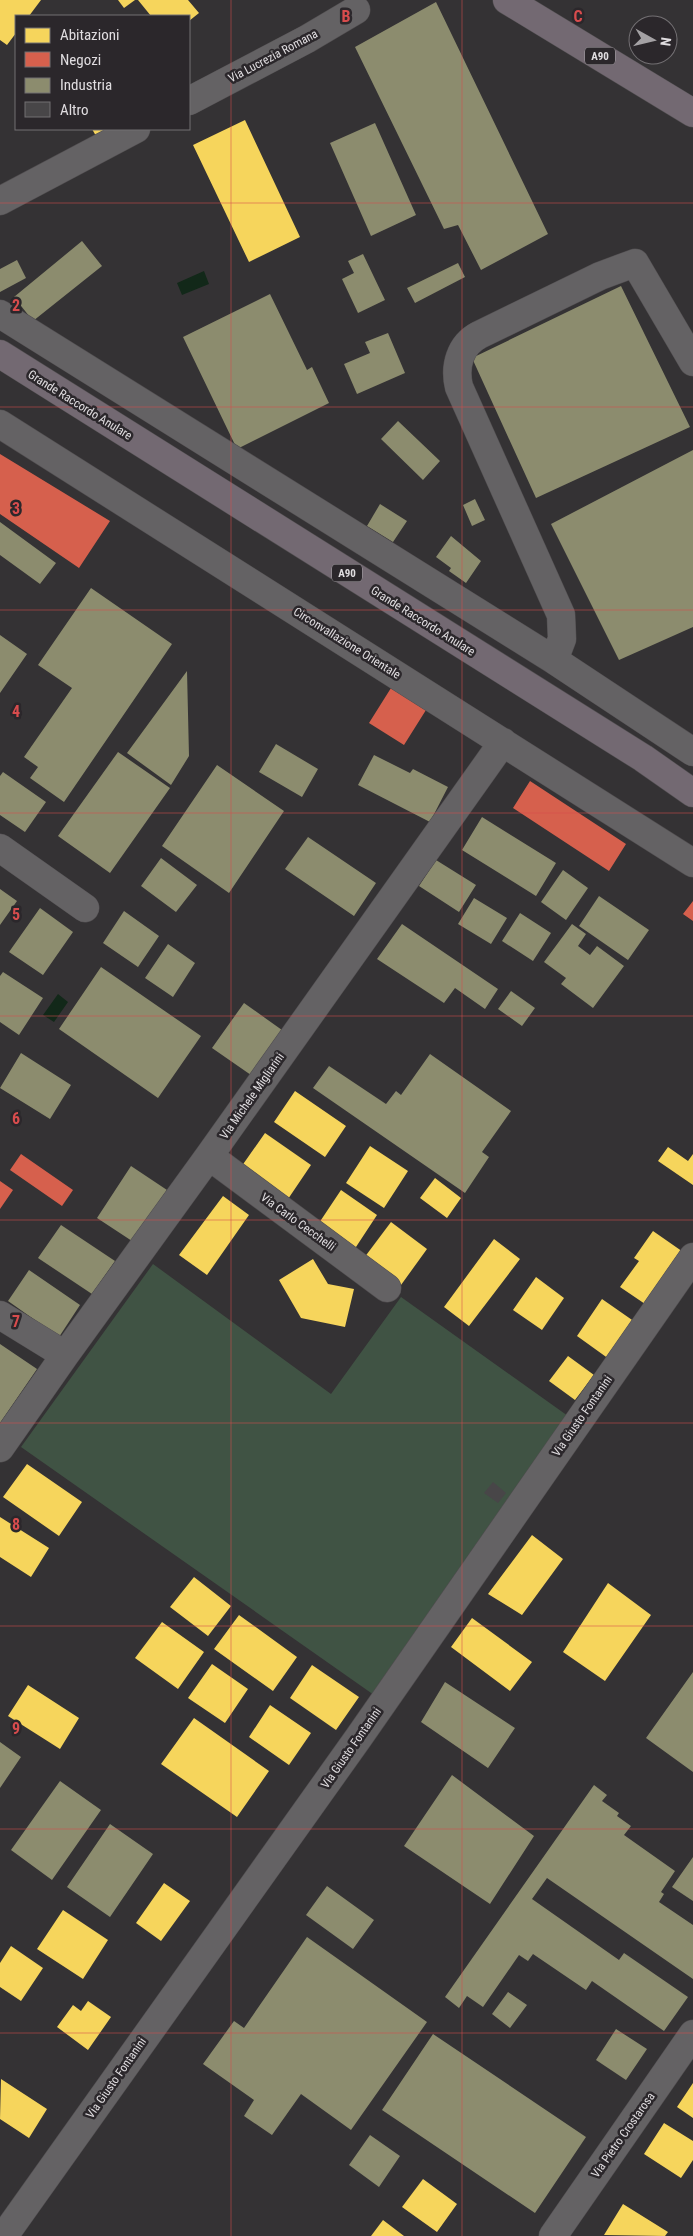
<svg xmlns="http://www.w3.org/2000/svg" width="693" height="2236" viewBox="0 0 693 2236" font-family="'Roboto Condensed',sans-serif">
<rect width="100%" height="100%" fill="#343234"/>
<path fill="#405344" d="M153 1264 331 1394 401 1297 568 1416 374 1695 21 1447Z"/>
<path fill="#122819" d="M204 271 209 284 182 295 177 283Z
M58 994 68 1002 54 1022 43 1015Z"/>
<path fill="#f6d55c" d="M0 0H41L29 16H16V33L7 45 0 40Z
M118 0H135L124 8Z
M138 0H188L199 13 189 21V16H151Z
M245 120 300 237 249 262 193 145Z
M92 129H108L96 136Z
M295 1091 346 1126 325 1157 274 1122Z
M265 1133 311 1165 286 1202 239 1170Z
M370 1146 408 1171 384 1208 346 1183Z
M668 1147 688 1161 693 1154V1185L658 1161Z
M435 1178 461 1198 447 1218 420 1198Z
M341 1190 377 1215 354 1250 317 1226Z
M223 1196 249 1215 207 1275 179 1255Z
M391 1222 427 1249 401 1285 364 1258Z
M653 1231 686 1254 648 1306 620 1287 639 1261 634 1258Z
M494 1239 520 1259 469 1326 444 1307Z
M313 1259 328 1284 354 1289 345 1327 301 1318 279 1280Z
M536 1277 564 1298 542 1330 513 1310Z
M602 1299 635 1322 609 1359 577 1336Z
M568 1356 594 1375 575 1400 549 1381Z
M27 1464 82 1502 59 1536 3 1497Z
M0 1517 49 1548 31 1577 0 1557Z
M532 1535 563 1559 522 1615 488 1594Z
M194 1577 231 1606 208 1636 170 1607Z
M608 1583 651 1615 605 1681 563 1652Z
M239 1615 297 1657 273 1691 214 1649Z
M472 1618 532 1662 510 1691 451 1647Z
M162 1622 204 1652 178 1689 135 1658Z
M212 1664 248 1689 225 1723 188 1698Z
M312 1665 359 1697 336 1730 290 1698Z
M28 1685 79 1718 60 1749 8 1716Z
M270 1705 311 1733 289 1765 249 1737Z
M194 1718 269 1771 237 1817 161 1764Z
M164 1883 190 1901 161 1941 136 1923Z
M63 1910 108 1940 83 1979 37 1949Z
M11 1946 43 1968 21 2001 0 1987V1963Z
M88 2001 111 2017 88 2050 57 2027 73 2005 81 2011Z
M1 2079 47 2109 29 2138 0 2119Z
M693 2083V2118L677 2107Z
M664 2123 693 2141V2160L681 2178 644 2154Z
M423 2179 457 2204 437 2232 402 2207Z
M623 2204 668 2232 665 2236 604 2235Z
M383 2220 404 2236H371Z"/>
<path fill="#d6604d" d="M0 454 110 521 79 568 0 514Z
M391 688 426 710 404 745 369 723Z
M530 781 626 844 609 871 513 808Z
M693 901V921L683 914Z
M21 1154 73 1190 62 1206 10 1170Z
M0 1181 13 1190 0 1209Z"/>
<path fill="#8c8c6e" d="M436 2 548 234 481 270 458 225 444 229 355 47Z
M375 123 416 215 371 236 330 143Z
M82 241 102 266 33 321 14 297Z
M363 254 385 300 358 313 342 279 354 273 348 261Z
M17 260 26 278 0 292V269Z
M458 263 465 277 415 303 407 288Z
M621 286 690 427 536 498 472 358Z
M270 294 307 370 312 367 329 403 237 449 183 337Z
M388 333 405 373 357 394 344 364 370 353 365 342Z
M398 421 440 461 423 480 381 439Z
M693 450V627L619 660 551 524Z
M475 499 485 520 472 526 463 505Z
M380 504 407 521 393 542 367 526Z
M0 522 56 563 40 584 0 555Z
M451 536 481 561 466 583 449 571 451 568 436 557Z
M91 588 172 644 64 802 30 778 38 767 24 757 72 688 38 665Z
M0 635 27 654 0 693Z
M187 671 189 756 171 785 127 753Z
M276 744 318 769 302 797 259 772Z
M118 752 170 788 110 873 58 836Z
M374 755 410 773 413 769 448 787 430 822 358 785Z
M217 765 284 811 229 893 162 846Z
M3 772 46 802 25 832 0 815V776Z
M482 817 556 863 536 896 462 850Z
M308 837 376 883 354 916 285 869Z
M161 858 197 885 176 912 141 886Z
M436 860 476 885 459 912 419 886Z
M563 870 588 888 566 920 541 902Z
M0 889 17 901 0 925Z
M599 896 649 930 628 960 579 926Z
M474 898 507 918 491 944 458 924Z
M40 908 73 932 43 975 9 952Z
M124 911 159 936 138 967 103 943Z
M520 913 551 933 533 961 502 941Z
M402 924 498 989 485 1009 455 988 444 1003 377 959Z
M572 924 586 934 578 946 590 955 597 946 624 966 593 1008 561 984 566 978 544 962Z
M168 944 195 963 173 997 145 978Z
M101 967 201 1036 158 1098 59 1029Z
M3 972 43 998 19 1035 0 1022V976Z
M511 991 535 1008 522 1026 498 1009Z
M244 1003 289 1035 258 1080 212 1048Z
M21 1053 71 1085 50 1119 0 1088Z
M430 1054 511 1111 482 1152 489 1157 465 1193 313 1088 329 1066 386 1104 396 1091 401 1095Z
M131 1166 167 1190 132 1241 97 1218Z
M61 1225 115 1261 92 1294 38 1258Z
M29 1270 80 1305 59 1337 8 1301Z
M0 1344 37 1369 0 1423Z
M693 1672V1772L646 1738Z
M445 1682 515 1728 488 1768 421 1722Z
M0 1742 21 1757 0 1788Z
M452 1775 534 1836 490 1904 404 1846Z
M60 1781 101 1810 52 1880 11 1850Z
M594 1785 607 1795 602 1801 619 1813 617 1816 631 1826 624 1835 675 1871 661 1892 664 1894 659 1902 693 1925V1979L547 1878 532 1899 619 1960 624 1953 688 1997 664 2031 592 1981 586 1990 533 1954 528 1961 519 1955 483 2007 467 1996 459 2008 445 1997Z
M110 1824 153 1854 110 1917 67 1887Z
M693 1857V1901L672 1887Z
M327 1886 374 1920 353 1949 306 1915Z
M307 1937 427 2022 351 2130 301 2094 272 2135 244 2116 254 2100 203 2064 234 2021 244 2028Z
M508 1992 527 2005 510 2028 492 2014Z
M616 2029 647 2049 626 2080 596 2060Z
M433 2034 586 2137 535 2213 382 2110Z
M370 2135 400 2156 379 2187 349 2165Z"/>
<path fill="#484648" d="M493 1482 506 1493 498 1503 484 1493Z"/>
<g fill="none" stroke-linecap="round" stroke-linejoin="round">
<defs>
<path id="minor" d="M189 101 307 39 356 10
M0 201 136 129
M0 314 554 660 693 752
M0 424 693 863
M554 660 562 639 561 615 459 387C454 366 460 345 479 335L600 276 635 263 693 362
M0 848 85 908
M209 1156 387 1288
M0 1315 65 1355
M0 1448 65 1355 209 1156 503 742
M4 2236 359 1737 693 1257
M553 2236 693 2034"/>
<path id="highway" d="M507 0 693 113
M0 354 643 758 693 793"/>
</defs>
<use href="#minor" stroke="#504d4f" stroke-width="29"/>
<use href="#highway" stroke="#504d4f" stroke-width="29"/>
<use href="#minor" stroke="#646264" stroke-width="28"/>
<use href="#highway" stroke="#736972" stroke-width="28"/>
</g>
<path fill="none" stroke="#d84c4d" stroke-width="1" stroke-opacity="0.55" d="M231 0V2236M462 0V2236M0 203H693M0 407H693M0 610H693M0 813H693M0 1016H693M0 1220H693M0 1423H693M0 1626H693M0 1829H693M0 2033H693"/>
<g text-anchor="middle" stroke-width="5" stroke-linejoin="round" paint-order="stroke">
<g fill="#2b272b" stroke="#aaa6aa" stroke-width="1">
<rect x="585" y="47.5" width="30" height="17" rx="4"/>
<rect x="332" y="564.5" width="30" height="17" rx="4"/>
</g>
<g font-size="11" font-weight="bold" fill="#e0dde0">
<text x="600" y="60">A90</text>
<text x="347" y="577">A90</text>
</g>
<g font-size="12" fill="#e0dde0" stroke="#2b272b">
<text transform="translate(273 56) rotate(-28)" y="4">Via Lucrezia Romana</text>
<text transform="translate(80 405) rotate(32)" y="4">Grande Raccordo Anulare</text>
<text transform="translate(423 621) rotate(32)" y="4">Grande Raccordo Anulare</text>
<text transform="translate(347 643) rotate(32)" y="4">Circonvallazione Orientale</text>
<text transform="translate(252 1096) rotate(-55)" y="4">Via Michele Migliarini</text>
<text transform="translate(298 1222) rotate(36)" y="4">Via Carlo Cecchelli</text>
<text transform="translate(582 1416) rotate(-55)" y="4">Via Giusto Fontanini</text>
<text transform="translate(351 1748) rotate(-55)" y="4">Via Giusto Fontanini</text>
<text transform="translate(116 2078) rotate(-55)" y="4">Via Giusto Fontanini</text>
<text transform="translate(623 2135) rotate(-55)" y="4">Via Pietro Crostarosa</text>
</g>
</g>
<g font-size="16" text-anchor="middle" font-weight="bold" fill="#d84c4d" stroke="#2b272b" stroke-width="5" stroke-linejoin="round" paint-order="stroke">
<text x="346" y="22">B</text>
<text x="578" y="22">C</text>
<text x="16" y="311">2</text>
<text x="16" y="514">3</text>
<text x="16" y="717">4</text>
<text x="16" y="920">5</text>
<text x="16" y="1124">6</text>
<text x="16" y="1327">7</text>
<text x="16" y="1530">8</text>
<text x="16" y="1734">9</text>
</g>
<rect x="15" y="15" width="175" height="115" fill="#2b272b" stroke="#737073"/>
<rect x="25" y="28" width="25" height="15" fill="#f6d55c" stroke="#737073"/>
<text x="60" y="40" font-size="15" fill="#e0dde0">Abitazioni</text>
<rect x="25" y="52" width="25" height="15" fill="#d6604d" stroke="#737073"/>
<text x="60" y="65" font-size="15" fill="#e0dde0">Negozi</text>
<rect x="25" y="78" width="25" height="15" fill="#8c8c6e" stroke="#737073"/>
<text x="60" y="90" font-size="15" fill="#e0dde0">Industria</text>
<rect x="25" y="102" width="25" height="15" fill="#484648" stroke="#737073"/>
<text x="60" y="115" font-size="15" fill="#e0dde0">Altro</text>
<g transform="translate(653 40) rotate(98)"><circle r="24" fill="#2b272b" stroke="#737073"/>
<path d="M0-4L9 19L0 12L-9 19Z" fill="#a4a1a4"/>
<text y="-8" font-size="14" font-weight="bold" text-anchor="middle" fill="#e0dde0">N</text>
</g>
</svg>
